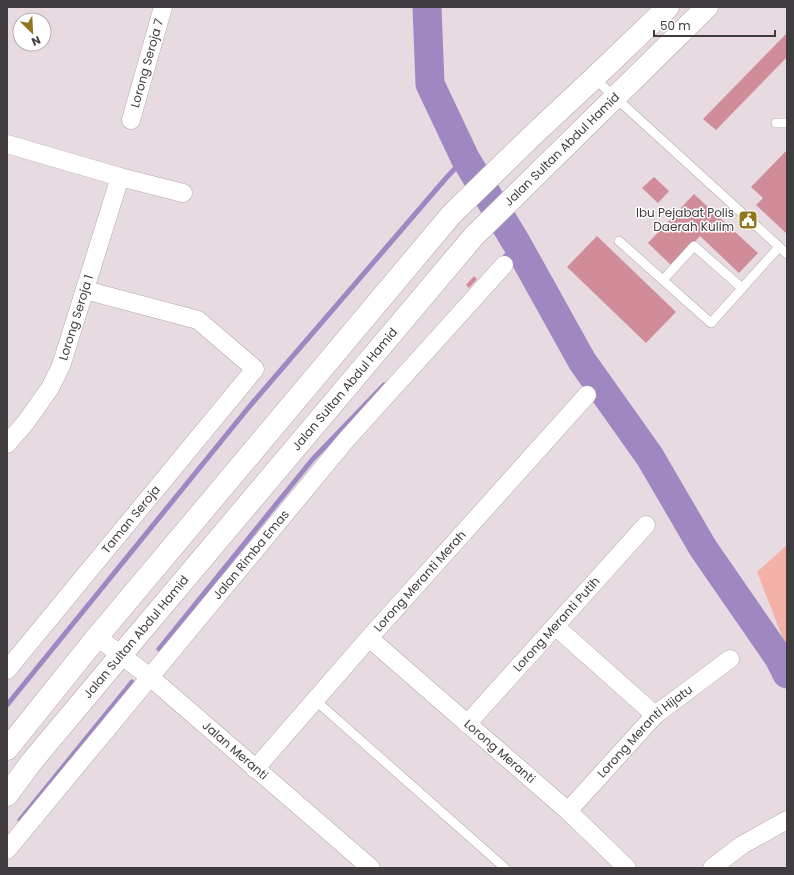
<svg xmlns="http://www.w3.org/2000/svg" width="794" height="875" viewBox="0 0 794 875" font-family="Poppins,sans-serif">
<rect width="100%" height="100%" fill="#e7dae1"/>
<path fill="#f4b1a8" d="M787 545V649L757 572Z"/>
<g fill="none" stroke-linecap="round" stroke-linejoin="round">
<path stroke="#9f88c1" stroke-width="5" d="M501 261 517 244
M159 649 312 460 384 385
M7 705 249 407 447 177 465 158
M20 820 132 682"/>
<path stroke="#9f88c1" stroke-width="29" d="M427 7 430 84 465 158 517 244 582 361 650 457 703 548 779 658 787 674"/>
</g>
<path fill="#d08c99" d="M787 33V57L716 130 703 119Z
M787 150V234L756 205 763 198 751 187Z
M654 177 669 191 658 203 642 188Z
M694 194 758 253 739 273 700 236 672 266 648 243Z
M597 236 676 312 646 343 567 267Z
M474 276 477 279 469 288 466 285Z"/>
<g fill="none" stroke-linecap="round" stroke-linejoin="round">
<defs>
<path id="lane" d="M594 78 787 254
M776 123H787
M619 241 711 323 779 247
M663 280 694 246 742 288
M315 700 505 868"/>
<g id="street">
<path id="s1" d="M131 120 163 7"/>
<path d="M7 144 120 177 183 193"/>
<path id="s2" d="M7 444 26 422 50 388 61 366 120 177"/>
<path d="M555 626 655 715"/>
<path id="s3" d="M97 637 150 677 371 868"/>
<path id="s4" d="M369 638 568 811 627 868"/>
<path id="s5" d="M7 670 255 369 198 320 85 290"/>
<path id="s6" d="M467 724 646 525"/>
<path id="s7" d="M255 769 369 638 587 395"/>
<path id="s8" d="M568 811 655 715 730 659"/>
<path id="s9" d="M7 850 346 440 504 265"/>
<path d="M712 868 742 845 787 820"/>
</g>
<g id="primary">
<path d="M7 749 97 637 451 215 533 135 594 78 668 7"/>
<path id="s10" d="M7 795 33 760 121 655 474 236 707 7"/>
</g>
</defs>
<use href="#lane" stroke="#b3a6ac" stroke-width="10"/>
<use href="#street" stroke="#b3a6ac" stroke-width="19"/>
<use href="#primary" stroke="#b3a6ac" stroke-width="23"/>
<use href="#lane" stroke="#fff" stroke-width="9"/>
<use href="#street" stroke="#fff" stroke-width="18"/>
<use href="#primary" stroke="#fff" stroke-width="22"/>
</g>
<defs>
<symbol id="civic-square" viewBox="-11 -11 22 22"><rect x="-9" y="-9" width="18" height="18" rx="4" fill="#90761c" stroke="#fff"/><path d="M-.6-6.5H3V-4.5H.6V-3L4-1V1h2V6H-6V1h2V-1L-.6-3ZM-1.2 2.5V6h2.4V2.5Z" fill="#fff"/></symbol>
</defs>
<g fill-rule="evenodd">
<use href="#civic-square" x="737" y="209" width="22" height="22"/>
</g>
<g text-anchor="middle" stroke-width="3" stroke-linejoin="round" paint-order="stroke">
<g font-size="12" fill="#403b3e" stroke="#fff">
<text dy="4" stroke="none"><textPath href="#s1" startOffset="59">Lorong Seroja 7</textPath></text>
<text dy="4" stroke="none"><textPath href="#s10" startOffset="852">Jalan Sultan Abdul Hamid</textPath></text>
<text dy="4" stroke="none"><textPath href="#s2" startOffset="146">Lorong Seroja 1</textPath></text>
<text dy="4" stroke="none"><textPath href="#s10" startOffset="528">Jalan Sultan Abdul Hamid</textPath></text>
<text dy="4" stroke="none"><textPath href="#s5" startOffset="195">Taman Seroja</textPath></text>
<text dy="4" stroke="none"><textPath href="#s9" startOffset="383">Jalan Rimba Emas</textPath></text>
<text dy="4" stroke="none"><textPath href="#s7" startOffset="250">Lorong Meranti Merah</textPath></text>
<text dy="4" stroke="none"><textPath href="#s6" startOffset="134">Lorong Meranti Putih</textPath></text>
<text dy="4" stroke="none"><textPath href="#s10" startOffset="204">Jalan Sultan Abdul Hamid</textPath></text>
<text dy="4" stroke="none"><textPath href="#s8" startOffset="111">Lorong Meranti Hijatu</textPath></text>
<text dy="4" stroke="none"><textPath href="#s3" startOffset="179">Jalan Meranti</textPath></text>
<text dy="4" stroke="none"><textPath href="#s4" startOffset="173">Lorong Meranti</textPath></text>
</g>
<g font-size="12" fill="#403b3e" stroke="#fff" text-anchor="end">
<text x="734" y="217">Ibu Pejabat Polis<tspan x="734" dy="14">Daerah Kulim</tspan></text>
</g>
</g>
<rect width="794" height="875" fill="none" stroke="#403b3e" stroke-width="16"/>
<g transform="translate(32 32) rotate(156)"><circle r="19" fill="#ffffff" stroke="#b3b1b2"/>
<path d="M0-3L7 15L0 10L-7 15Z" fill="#90761c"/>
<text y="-6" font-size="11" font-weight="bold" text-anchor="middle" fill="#403b3e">N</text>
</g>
<path d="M654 30v6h121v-6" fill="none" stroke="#403b3e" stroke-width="2"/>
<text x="660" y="30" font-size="12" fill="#403b3e" stroke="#ffffff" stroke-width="3" paint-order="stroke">50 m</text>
</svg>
